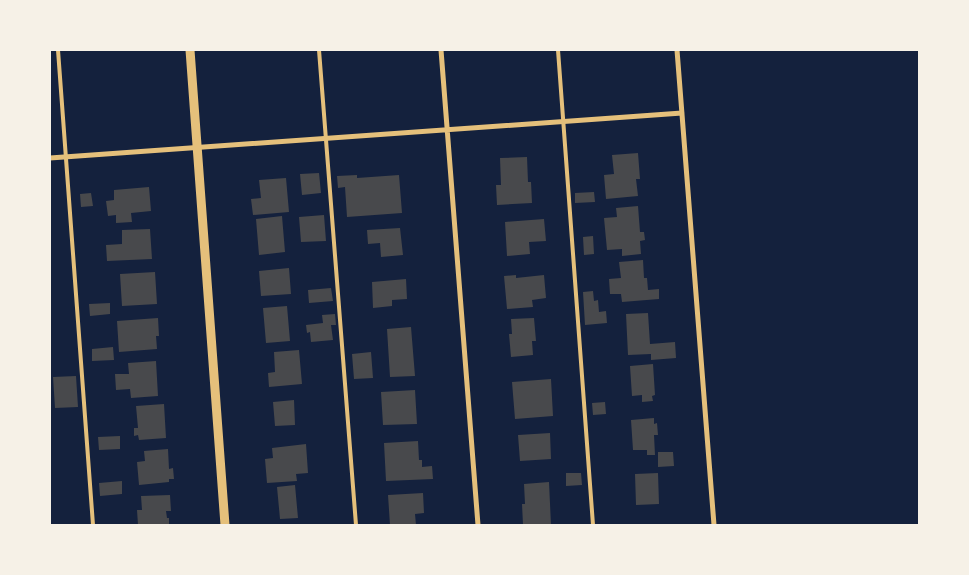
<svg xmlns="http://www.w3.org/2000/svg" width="969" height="575" viewBox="0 0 969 575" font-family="Cabin,sans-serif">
<rect width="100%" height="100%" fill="#14213d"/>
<path fill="#48494c" d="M638 153 640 179H636L638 196 606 199 604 175 614 174 612 155Z
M527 157 528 182H531L532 203 497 205 496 185H501L500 158Z
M319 173 321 193 302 195 300 174Z
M357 175V178L399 175 402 213 347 217 345 187 338 188 337 176Z
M286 178 289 212 253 215 251 199 261 198 259 180Z
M149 187 151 211 131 213 132 222 116 223V215L108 216 106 201 114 200V190Z
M594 192 595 202 575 203V193Z
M91 193 93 206 81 207 80 194Z
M638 206 640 232H644L645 240 640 241 641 254 622 256V249L607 250 604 218 617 217 616 208Z
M324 215 326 241 301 242 299 217Z
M282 216 285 252 259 255 256 219Z
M544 219 546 241 529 242 530 254 507 256 505 222Z
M400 228 403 255 381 257 380 243 368 244 367 230Z
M150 229 152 259 107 261 106 245 122 244V230Z
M593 236 594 254 584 255 583 237Z
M643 260 644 278H647L648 290 659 289V299L622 302 621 294H610L609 279 621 278 619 262Z
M289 268 291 294 261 296 259 271Z
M155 272 157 304 122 306 120 274Z
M516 275V278L544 275 546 298 532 300 533 307 507 309 504 276Z
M406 279 407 299 392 300V306L373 308 372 282Z
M331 288 333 301 309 303 308 290Z
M593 291 594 301 598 300 599 312 606 311 607 323 585 325 583 292Z
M110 303V314L90 316 89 304Z
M287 306 290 341 266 343 263 308Z
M648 313 650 344 675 342 676 358 651 360V354L628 355 626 314Z
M335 314 336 325H331L333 340 311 342 310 332 307 333 306 325 323 323 322 315Z
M158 318 159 336H156L157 349 119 352 117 321Z
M534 318 536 341H532L533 355 511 357 509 334H512L511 319Z
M411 327 415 376 390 377 387 329Z
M113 347 114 360 92 361V349Z
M299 350 302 384 269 387 268 373 275 372 274 352Z
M371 352 373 378 354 379 352 354Z
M156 361 158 396 131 398 130 389 116 390 115 374H129L128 363Z
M653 364 655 395 652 396 653 401 642 402V395L632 396 630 366Z
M76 376 78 407 55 408 53 377Z
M551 379 553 416 515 419 512 382Z
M415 390 417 424 383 425 381 392Z
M294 400 295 425 275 426 273 402Z
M605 402 606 414 593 415 592 403Z
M164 404 166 438 139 440 138 435 134 436V428H138L136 406Z
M654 418V424L657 423 658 435H654L655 455H647V450H633L631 420Z
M550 433 551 459 520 461 518 435Z
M120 436V449L99 450 98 437Z
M418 441 419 460H422V467L432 466 433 479 386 481 384 443Z
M306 444 308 473 296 474 297 481 267 483 265 459 273 458 272 448Z
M168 449 169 469 173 468 174 479H169V482L139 485 137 462 145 461 144 451Z
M658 452H673L674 466 658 467Z
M566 473H581L582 485 566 486Z
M658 473 659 504 636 505 635 474Z
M122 481V494L100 496 99 483Z
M549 482 551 525H523L522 504H525L524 484Z
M295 485 298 518 280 519 277 487Z
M423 493 424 513 415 514 416 525H390L388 495Z
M170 495 171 511H166L167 518H169V525H138L137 510H142L141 496Z"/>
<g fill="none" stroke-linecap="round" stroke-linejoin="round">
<path stroke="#e5c07b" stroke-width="4" d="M58 50 93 525
M319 50 356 525
M558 50 593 525"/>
<path stroke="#e5c07b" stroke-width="5" d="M441 50 478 525
M677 50 714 525
M50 158 682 113"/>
<path stroke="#e5c07b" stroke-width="9" d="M190 50 225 525"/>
</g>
<rect width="969" height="575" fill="none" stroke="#f6f1e7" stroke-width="102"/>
</svg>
